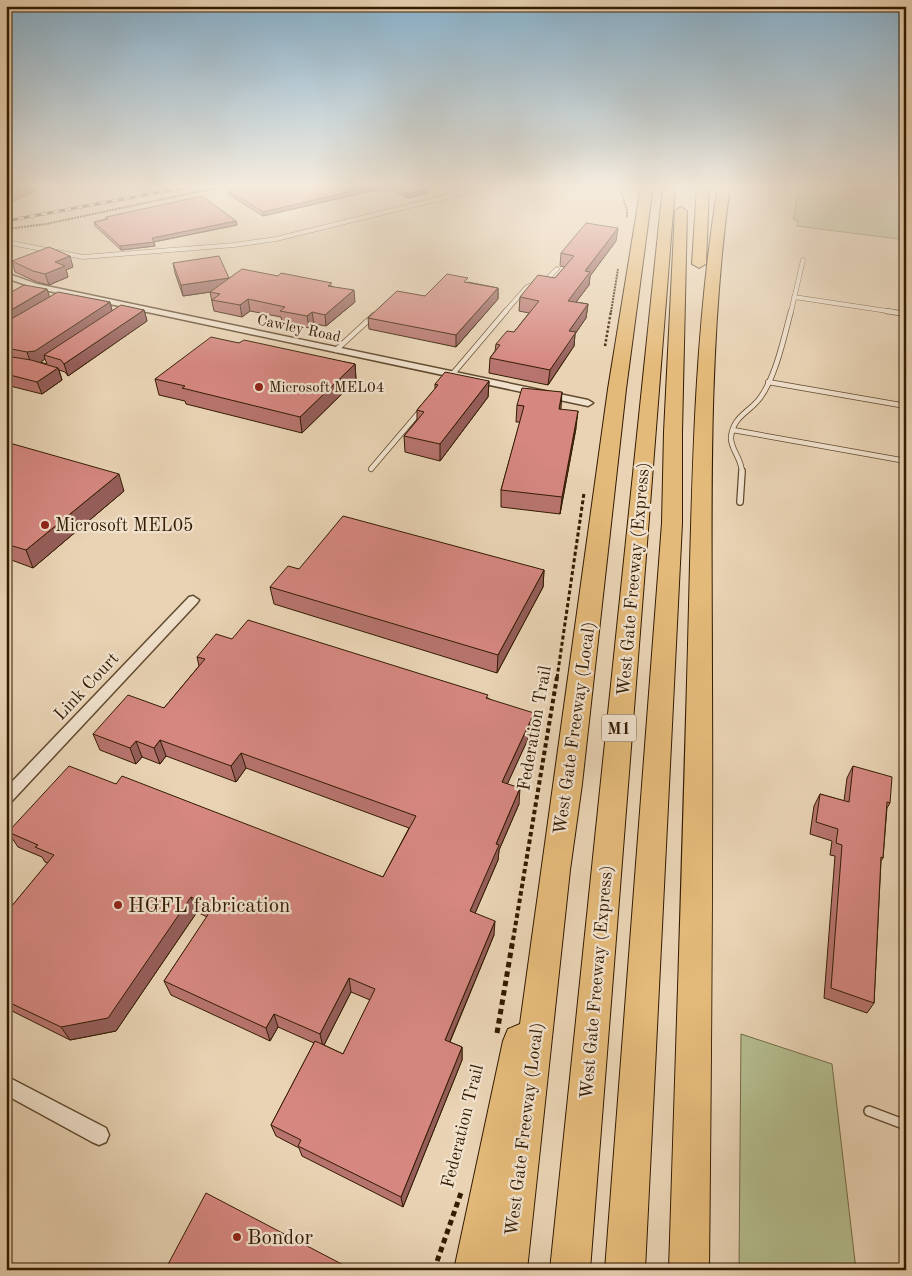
<svg xmlns="http://www.w3.org/2000/svg" width="912" height="1276" viewBox="0 0 912 1276" font-family="'Old Standard TT',serif">
<rect width="100%" height="100%" fill="#e9d3b4"/>
<filter id="stains"><feTurbulence type="fractalNoise" baseFrequency=".004" numOctaves="4"/><feColorMatrix values="0 0 0 0 .2 0 0 0 0 .09 0 0 0 0 .02 0 0 0 .5 -.17"/></filter>
<radialGradient id="worn" r=".72"><stop offset=".6" stop-color="#630" stop-opacity="0"/><stop offset="1" stop-color="#630" stop-opacity=".3"/></radialGradient>
<path fill="#b4bd8f" stroke="#746c48" d="M800 186H906V240L797 226 798 222 793 219Z
M741 1034 832 1064 856 1270H739Z"/>
<g fill="none" stroke-linecap="round" stroke-linejoin="round">
<defs>
<path id="lane-far3" d="M6 242 83 257 234 245 276 239 491 186
M794 297 894 312
M505 312 527 287 548 278 557 269
M791 312 803 260"/>
<path id="lane-far2" d="M886 311 906 314
M336 350 374 315
M450 377 506 311
M768 382 906 406
M733 430 906 461
M371 469 422 409
M742 473C742 458 730 449 731 437 733 416 750 412 760 398 776 376 784 337 791 311"/>
<path id="lane-far1" d="M740 502 742 471"/>
<path id="lane" d="M869 1111 906 1125"/>
<path id="street" d="M6 273 37 284 588 400 593 403 588 406 35 288 6 278Z
M193 596 199 600 197 603 11 802 6 804V788L189 597Z
M6 1076 106 1128 109 1135 106 1142 99 1145 92 1142 6 1095Z"/>
<path id="highway" d="M641 186H653L626 389 582 784 570 870 527 1270H454L503 1041 508 1029 520 1024 608 389Z
M663 186H675L590 1270H550Z
M697 186H709L706 264 699 268 692 264Z
M718 186H730C707 350 712 516 712 681 713 877 711 1074 709 1270H669C675 1074 682 877 687 681 692 516 691 350 718 186Z
M681 207 687 211 682 432V523L645 1270H605L662 523 664 432 675 211Z"/>
</defs>
<use href="#lane-far3" stroke="#60492e" stroke-width="5"/>
<use href="#lane-far2" stroke="#60492e" stroke-width="6"/>
<use href="#lane-far1" stroke="#60492e" stroke-width="8"/>
<use href="#lane" stroke="#60492e" stroke-width="12"/>
<use href="#street" stroke="#60492e" stroke-width="3"/>
<use href="#highway" stroke="#331b01" stroke-width="2"/>
<path stroke="#331b01" stroke-width="2" stroke-dasharray="2 1" stroke-linecap="butt" d="M619 186 627 210V218
M6 229 46 224 225 186
M611 312 618 269"/>
<path stroke="#331b01" stroke-width="2.5" stroke-dasharray="2.5 2" stroke-linecap="butt" d="M605 346 611 311"/>
<path stroke="#331b01" stroke-width="3" stroke-dasharray="4 2.5" stroke-linecap="butt" d="M557 678 584 493"/>
<path stroke="#331b01" stroke-width="4" stroke-dasharray="4.5 3" stroke-linecap="butt" d="M513 940 557 677"/>
<path stroke="#331b01" stroke-width="5" stroke-dasharray="5.5 4" stroke-linecap="butt" d="M497 1033 513 939
M434 1270 462 1190"/>
<use href="#lane-far3" stroke="#f1e2ce" stroke-width="4"/>
<use href="#lane-far2" stroke="#f1e2ce" stroke-width="4.5"/>
<use href="#lane-far1" stroke="#f1e2ce" stroke-width="5.5"/>
<use href="#lane" stroke="#f1e2ce" stroke-width="9"/>
<use href="#street" fill="#f1e2ce" fill-rule="evenodd"/>
<use href="#highway" fill="#e4ba7a" fill-rule="evenodd"/>
<defs>
<path id="rail" d="M6 221 193 186"/>
</defs>
<use href="#rail" stroke="#331b01" stroke-width="3"/>
<use href="#rail" stroke="#f1e2ce" stroke-width="2" stroke-dasharray="6" stroke-linecap="butt"/>
</g>
<path fill="#b7746e" stroke="#331b01" fill-rule="evenodd" d="M246 186H422L428 193 408 198 388 187 263 216 228 194V190Z
M106 217 236 221 237 225 154 242 155 246 121 250 95 226 94 222 106 219Z
M616 241 590 276 589 285 576 302 588 304 586 318 575 334 574 346 548 385 489 373 490 358 495 351 496 344 514 332 529 313 519 311 520 297 555 278 565 267 560 266 561 253Z
M12 261 73 267 66 270 68 277 49 285 37 282 15 272Z
M173 263 229 278 332 286 355 302 326 326 314 324 309 328 282 322 281 317 250 311 242 317 214 311 210 292 183 296 175 273Z
M468 282 498 288V299L456 347 369 329 368 318 425 296Z
M6 295 50 297 112 311 144 310 147 321 68 376 65 372 59 370 62 380 42 394 6 385ZM45 359 47 364 40 362Z
M239 343 355 364 356 380 302 433 186 404 185 401 159 395 155 379Z
M489 381 488 397 440 461 405 452 404 436 417 420V410L435 389V384Z
M517 405 561 410 576 428 560 514 501 507V490L520 422H516Z
M6 442 124 491 33 568 6 558Z
M299 569 544 570 543 587 497 673 274 604 270 587Z
M232 639 488 698 533 728 507 784 519 804 499 850 498 860 475 913 494 935 450 1042 462 1047V1060L403 1207 302 1156 299 1148 276 1136 271 1125 314 1043 278 1027 270 1041 171 995 164 981 207 917 197 912 116 1031 70 1040 6 1008V913L48 863 45 862 42 857 18 847 8 832 116 784 383 877 409 828 246 768 236 782 166 756 160 764 142 757 136 764 100 750 93 734 164 708 199 666 197 657ZM351 992 370 1000 343 1054 324 1045Z
M853 766 890 803 887 808 883 858 881 861 874 1003 867 1013 824 998 835 856 830 855 832 841 810 834 814 806 820 794 844 801 847 778Z"/>
<path fill="#955e5a" stroke="#331b01" d="M22 186H35L36 191 6 205V193Z
M374 186 388 187 263 216V212Z
M428 189V193L408 198V194Z
M236 221 237 225 153 242 152 238Z
M618 228 616 241 590 276 589 285 567 314 568 301 585 271Z
M154 242 155 246 121 250 120 246Z
M70 256 73 267 66 270 68 277 49 285 45 274 55 262Z
M229 278 231 289 183 296 181 285Z
M498 288V299L456 347V335Z
M47 289 51 301 6 327V313Z
M354 290 355 302 326 326 325 315Z
M248 299 250 311 242 317 240 305Z
M110 302 113 314 44 355 45 359 40 363 31 364 27 352Z
M588 304 586 318 575 334 574 346 548 385 550 370 569 331Z
M144 310 147 321 68 376 64 364Z
M312 312 314 324 309 328 307 316Z
M355 364 356 380 302 433 300 417Z
M58 368 62 380 42 394 37 382Z
M489 381 488 397 440 461V444Z
M562 392 561 408 557 426 559 409Z
M578 411 576 428 560 514 562 497Z
M119 474 124 491 33 568 26 550Z
M544 570 543 587 497 673 498 655Z
M534 713 533 728 501 798 502 782Z
M160 740 166 756 160 764 154 748Z
M136 741 142 757 136 764 130 748Z
M241 753 246 768 236 782 231 766Z
M520 788 519 804 499 850 498 860 470 925V911L496 844Z
M191 897 197 912 116 1031 70 1040 61 1027Z
M495 921 494 935 445 1053V1040Z
M349 978 351 992 323 1047 320 1034Z
M274 1014 278 1027 270 1041 266 1028Z
M462 1047V1060L403 1207 401 1197Z"/>
<path fill="#d58780" stroke="#331b01" d="M6 186H22L6 193Z
M246 186H374L263 212 228 190Z
M394 186H422L428 189 408 194Z
M202 196 236 221 152 238 154 242 120 246 94 222 108 219 106 217Z
M586 223 618 228 585 271 590 272 568 301 588 304 569 331 576 332 550 370 490 358 500 345 496 344 507 331 514 332 539 301 520 297 538 275 555 278 574 256 561 253Z
M49 247 70 256 55 262 65 266 45 274 33 271 12 261Z
M219 256 229 278 181 285 173 263Z
M242 269 278 276 281 273 332 283 328 286 354 290 325 315 312 312 307 316 280 311 285 307 248 299 240 305 212 300 220 294 210 292Z
M447 274 468 278 464 282 498 288 456 335 368 318 397 291 425 296Z
M24 285 47 289 6 313V295Z
M58 292 110 302 35 351 27 352 6 348V322Z
M121 305 144 310 64 364 61 360 44 355Z
M211 337 239 343 244 340 355 364 300 417 182 388 185 386 155 379Z
M6 356 31 360 58 368 37 382 6 374Z
M445 372 489 381 440 444 404 436 424 412 417 410 438 385 435 384Z
M522 388 562 392 559 409 578 411 562 497 501 490 524 406 517 405Z
M6 442 119 474 26 550 6 544Z
M343 516 544 570 498 655 270 587 288 566 299 569Z
M248 620 488 695 486 698 534 713 502 782 520 788 496 844 499 845 470 911 495 921 445 1040 462 1047 401 1197 298 1146 301 1140 271 1125 315 1041 343 1054 375 989 349 978 320 1034 274 1014 266 1028 164 981 213 907 191 897 108 1018 61 1027 6 1001V913L54 855 35 847 38 845 8 832 69 766 116 784 122 776 383 877 416 816 241 753 231 766 160 740 154 748 136 741 130 748 93 734 128 695 164 708 205 659 197 657 216 634 232 639Z
M853 766 892 777 890 803 887 802 883 858 881 857 874 1003 831 988 842 845 836 843 838 829 816 822 820 794 849 802Z
M206 1193 353 1270H165Z"/>
<linearGradient id="sky" x2="0" y2="1"><stop stop-color="#88b5d3"/><stop offset="0.51" stop-color="#f5ebdd"/><stop offset="1" stop-color="#f5ebdd" stop-opacity="0"/></linearGradient>
<rect width="912" height="365" fill="url(#sky)"/>
<g fill="#8f2418" stroke="#f1e2ce" stroke-width="2">
<circle cx="259" cy="387" r="5"/>
<circle cx="45" cy="525" r="5"/>
<circle cx="118" cy="905" r="5"/>
<circle cx="237" cy="1237" r="5"/>
</g>
<g text-anchor="middle" stroke-width="4.5" stroke-linejoin="round" paint-order="stroke">
<g font-size="15" fill="#331b01" stroke="#f1e2ce">
<text transform="translate(299 328) rotate(12)" y="5">Cawley Road</text>
</g>
<g font-size="15" fill="#331b01" stroke="#f1e2ce" text-anchor="start">
<text x="269" y="392">Microsoft MEL04</text>
</g>
<rect fill="#f1e2ce" stroke="#6c573e" stroke-width="1" x="601.5" y="714.5" width="35" height="27" rx="4"/>
<g font-size="16" font-weight="bold" fill="#331b01">
<text x="619" y="734">M1</text>
</g>
<g font-size="18" fill="#331b01" stroke="#f1e2ce" text-anchor="start">
<text x="55" y="531">Microsoft MEL05</text>
</g>
<g font-size="18" fill="#331b01" stroke="#f1e2ce">
<text transform="translate(633 579) rotate(-85)" y="6">West Gate Freeway (Express)</text>
<text transform="translate(86 686) rotate(-47)" y="6">Link Court</text>
<text transform="translate(534 728) rotate(-80)" y="6">Federation Trail</text>
<text transform="translate(574 728) rotate(-82)" y="6">West Gate Freeway (Local)</text>
<text transform="translate(596 982) rotate(-85)" y="6">West Gate Freeway (Express)</text>
<text transform="translate(462 1126) rotate(-76)" y="6">Federation Trail</text>
<text transform="translate(524 1129) rotate(-83)" y="6">West Gate Freeway (Local)</text>
</g>
<g font-size="21" fill="#331b01" stroke="#f1e2ce" text-anchor="start">
<text x="128" y="912">HGFL fabrication</text>
<text x="247" y="1244">Bondor</text>
</g>
</g>
<rect width="912" height="1276" fill="none" stroke="#e9d3b4" stroke-width="25"/>
<rect x="8" y="8" width="897" height="1261" fill="none" stroke="#331b01" stroke-width="2.5"/>
<rect x="12" y="12" width="887" height="1251" fill="none" stroke="#331b01"/>
<rect width="100%" height="100%" filter="url(#stains)"/>
<rect width="100%" height="100%" fill="url(#worn)"/>
</svg>
